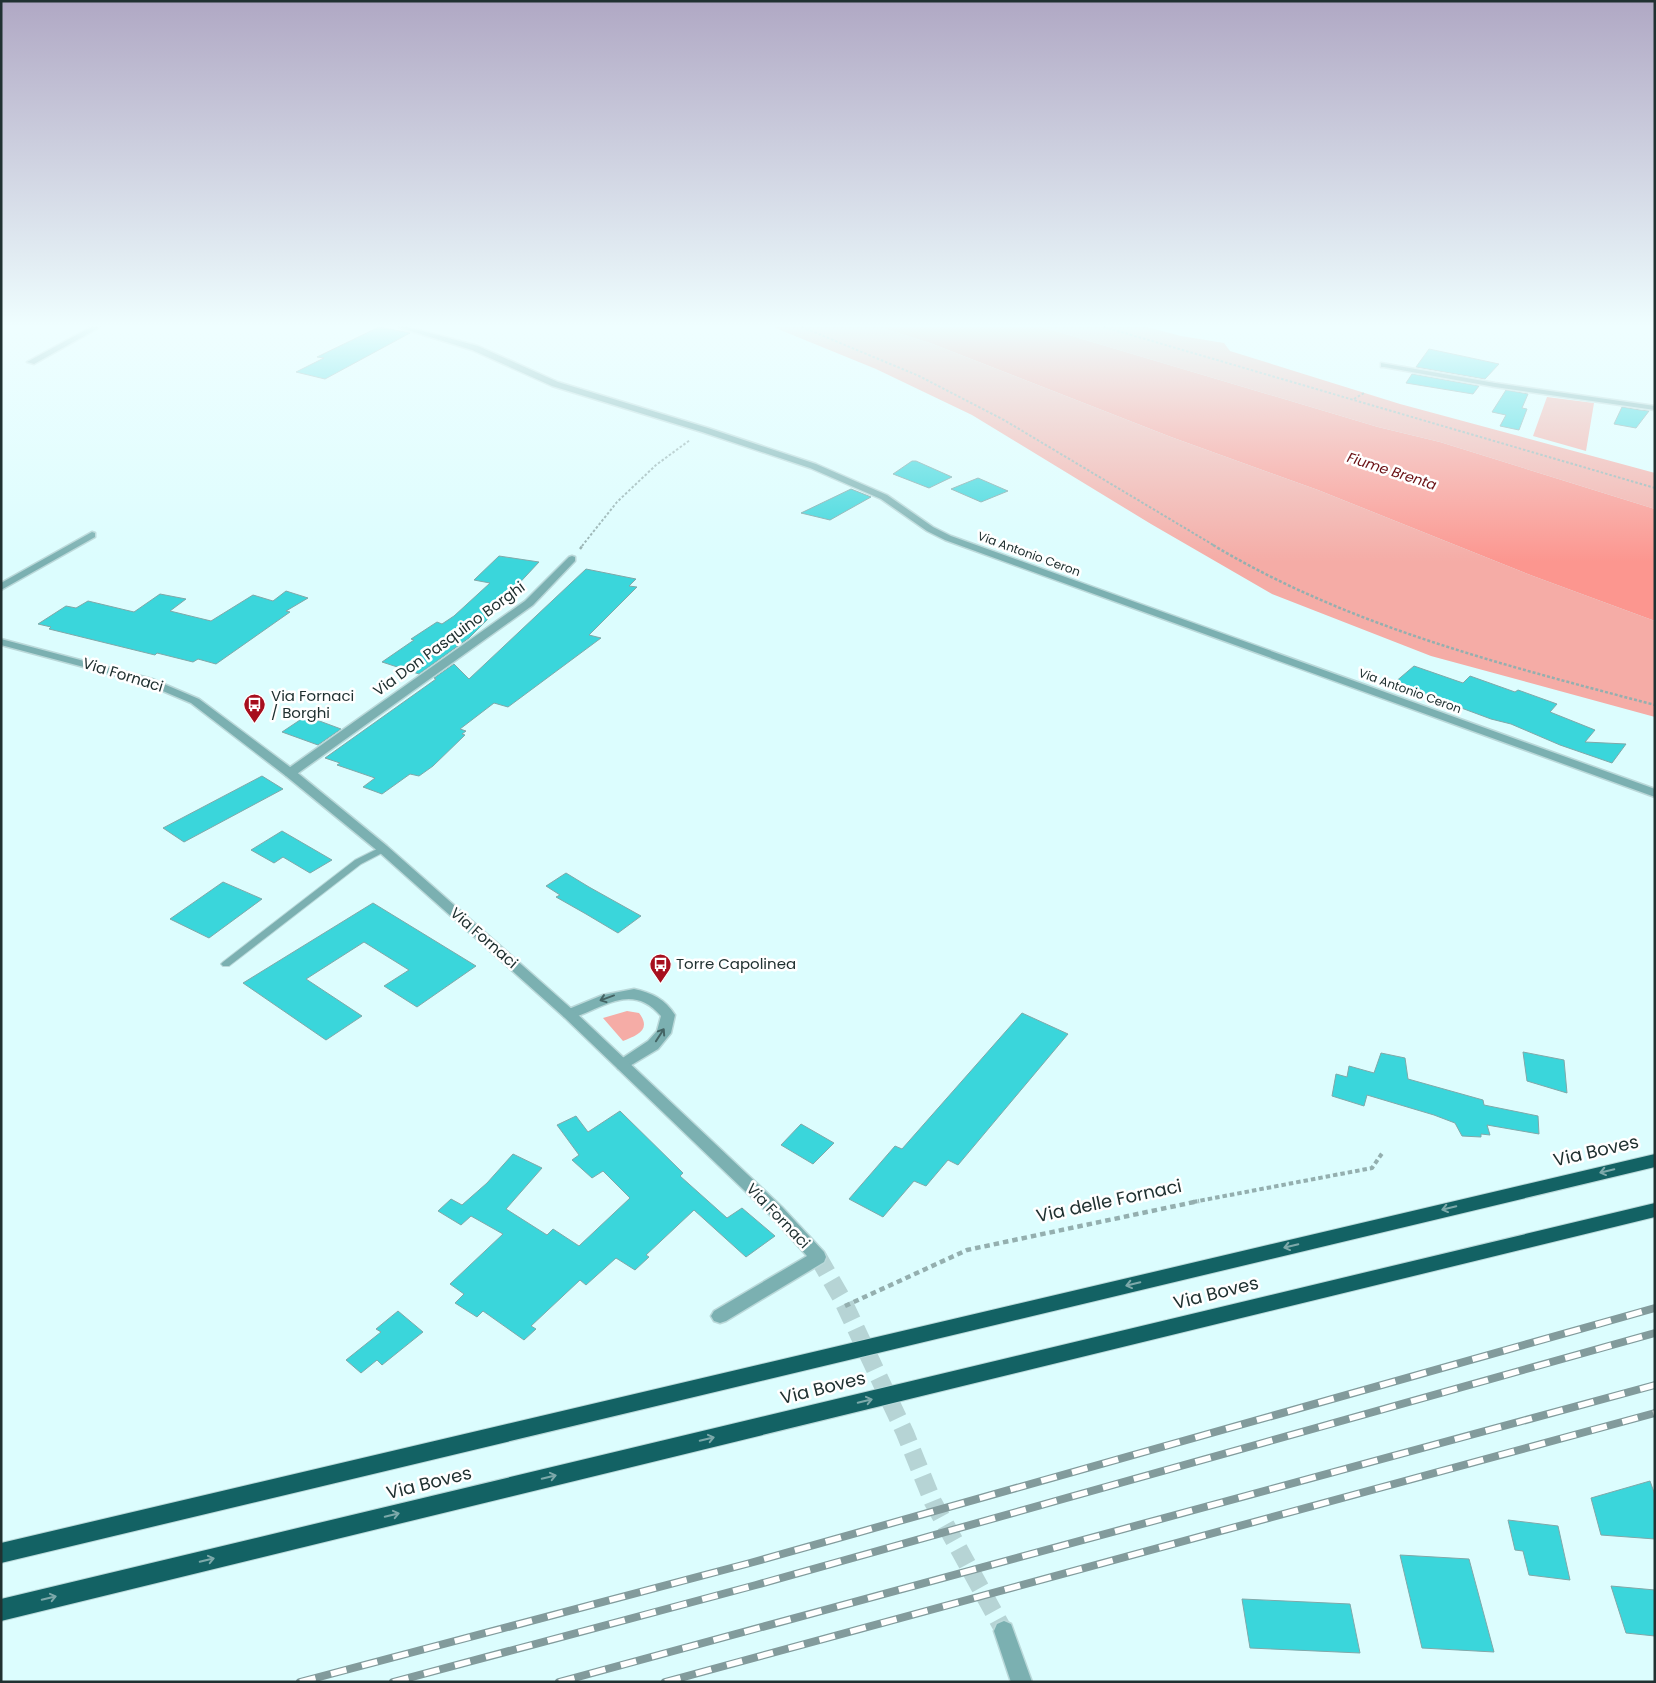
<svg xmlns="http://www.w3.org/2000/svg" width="1656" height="1683" viewBox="0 0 1656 1683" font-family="Poppins,sans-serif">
<rect width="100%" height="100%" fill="#dcfdfe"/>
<path fill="#f5aca6" d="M773 327H879L930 343 1171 437 1318 490 1533 576 1655 621V717L1431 656 1272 594 1151 524 972 415 876 369Z
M1042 327H1147L1181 336 1224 343 1230 351 1400 404 1655 473V509L1440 442 1378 427Z
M1547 397 1594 403 1586 451 1533 436Z
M627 1011 639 1013C652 1030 637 1035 623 1041L603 1018Z"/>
<path fill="#fc968f" d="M879 327H1042L1378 427 1440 442 1655 509V621L1533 576 1318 490 1171 437 930 343Z"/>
<path fill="#3ad6db" stroke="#80a8a9" d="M379 327 410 333 325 379 296 372 324 358 317 357Z
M1429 349 1462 356 1499 364 1485 379 1416 367Z
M1412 374 1479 386 1473 394 1406 383Z
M1506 390 1528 394 1522 408 1527 409 1519 430 1500 426 1506 415 1492 412Z
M1622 407 1640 410 1649 411 1636 428 1614 424Z
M912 461H916L952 477 929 488 893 474Z
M978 478 1008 491 981 502 951 489Z
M851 489 871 497 830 520 801 513Z
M499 556 539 562 499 605H502L469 638 419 674 382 662 414 640 411 639 437 622 442 624 454 616 490 583 474 580Z
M586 569 636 579 629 586 637 587 589 635 601 638 508 707 494 703 460 729 466 731 462 734 465 735 433 766 419 776 410 774 382 794 363 787 375 778 337 765 340 763 325 758 436 679 434 678 454 664 469 679Z
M286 591 308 598 286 611 290 612 216 664 198 659 193 662 157 653 155 655 49 629 51 627 38 624 66 606 76 608 88 601 134 612 160 594 186 599 170 611 211 621 253 595 273 601Z
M1414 666 1463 683 1470 676 1515 692 1518 690 1557 704 1550 712 1595 730 1585 742 1626 744 1612 763 1560 745 1511 724 1491 719 1394 683Z
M306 716 341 729 318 745 282 732Z
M262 776 283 789 184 842 163 828Z
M282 831 332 860 310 873 283 857 274 863 251 850Z
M566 873 589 887 641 916 618 933 586 914 556 897 560 895 546 886Z
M223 882 262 899 209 938 170 919Z
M373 903 476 966 417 1007 384 986 409 970 364 942 306 979 362 1016 326 1040 243 983Z
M1022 1013 1068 1034 958 1165 948 1160 926 1186 914 1181 883 1217 849 1199 895 1146 902 1149Z
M1523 1052 1564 1060 1567 1093 1527 1081Z
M1381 1053 1405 1058 1408 1079 1483 1100 1484 1105 1538 1116 1539 1134 1487 1125 1490 1135 1481 1134V1137L1462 1136 1455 1123 1434 1115 1367 1095 1364 1106 1332 1096 1336 1074 1347 1077 1349 1066 1374 1073Z
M620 1111 683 1173 680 1176 727 1218 742 1208 775 1236 746 1257 694 1210 646 1255 649 1257 635 1270 616 1258 586 1285 580 1280 531 1326 536 1329 524 1340 483 1311 477 1317 455 1303 464 1294 450 1284 503 1234 471 1216 461 1225 438 1211 451 1199 462 1205 487 1183 513 1154 542 1168 506 1209 547 1235 553 1229 579 1246 630 1198 603 1171 592 1178 572 1160 579 1155 557 1125 576 1116 588 1132Z
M801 1124 834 1143 813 1164 781 1145Z
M398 1311 423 1332 382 1365 377 1360 361 1373 346 1360 381 1332 376 1329Z
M1650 1481 1655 1495V1539L1601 1535 1591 1498Z
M1508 1520 1558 1526 1570 1580 1529 1575 1523 1551 1515 1550Z
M1400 1555 1469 1559 1494 1652 1422 1648Z
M1611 1586 1655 1590V1636L1626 1633Z
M1242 1599 1350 1604 1360 1653 1250 1648Z"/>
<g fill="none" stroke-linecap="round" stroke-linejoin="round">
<path stroke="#b6d4d5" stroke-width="18" stroke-dasharray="18 9" stroke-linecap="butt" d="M818 1257 842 1299 905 1433 933 1502 1004 1631"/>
<defs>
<path id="service" d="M383 846 386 847 387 849 386 851 361 864 229 966H223L221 964 223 962 355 860Z"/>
<path id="minor" d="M91 327H100L34 364 27 362Z
M398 327H408L478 346 558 382 708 428 816 464 887 495 933 527 951 536 1655 789V797L945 540 927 531 881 499 810 468 702 432 552 386 472 350Z
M1381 363 1495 383 1655 406V410L1495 387 1384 367H1381Z
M92 532 95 533V537L1 590V583Z
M572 556 575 557V561L533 605 294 776H286L284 773 286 770 525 601 569 557Z
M634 989C652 993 665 999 675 1015L671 1033 658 1049 623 1070 618 1069 616 1065 618 1061 648 1041 657 1031 661 1016C631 981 603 1009 569 1019L564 1017 562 1014 564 1011 603 995Z"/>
<path id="tertiary" d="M1 639 152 679 199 699 294 770 387 846 574 1011 782 1207 824 1252 826 1257 824 1262 726 1321 720 1323 714 1321 711 1316 714 1311 807 1256 770 1215 564 1017 379 852 286 776 191 703 144 683 1 645Z
M1004 1621 1011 1624 1032 1682H1011L994 1631 997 1624Z"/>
<path id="trunk" d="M1655 1154V1167L1 1563V1543Z
M1655 1203V1217L1 1621V1599Z"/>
</defs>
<use href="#service" stroke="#bad8d9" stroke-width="2"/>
<use href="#minor" stroke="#bad8d9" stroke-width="3"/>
<use href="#tertiary" stroke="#bad8d9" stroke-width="3"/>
<use href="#trunk" stroke="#bad8d9" stroke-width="2"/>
<path stroke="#94afaf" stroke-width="2" stroke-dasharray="2.5 2" stroke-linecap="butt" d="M802 327 919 376 1004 420 1215 546
M1104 327 1655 488
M1354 399 1364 393
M582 546 617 502 656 465 690 440"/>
<path stroke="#94afaf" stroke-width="2.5" stroke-dasharray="3 2" stroke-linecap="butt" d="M1213 545C1348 626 1503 665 1655 705
M580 549 583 545"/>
<path stroke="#94afaf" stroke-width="4" stroke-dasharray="4.5 3" stroke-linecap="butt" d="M1193 1202 1372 1168 1383 1152"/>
<path stroke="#94afaf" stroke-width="4.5" stroke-dasharray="5.5 4" stroke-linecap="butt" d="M845 1306 967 1250 1199 1201"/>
<use href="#service" fill="#7bb0b1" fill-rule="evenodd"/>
<use href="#minor" fill="#7bb0b1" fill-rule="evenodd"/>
<use href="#tertiary" fill="#7bb0b1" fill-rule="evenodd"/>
<use href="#trunk" fill="#136264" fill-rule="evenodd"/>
<defs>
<path id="rail" d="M300 1682 750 1563 1655 1308
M393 1682 756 1585 1655 1333
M559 1682 1655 1385
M665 1682 1655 1413"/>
</defs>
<use href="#rail" stroke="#829b9c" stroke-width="8"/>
<use href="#rail" stroke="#fff" stroke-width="5.5" stroke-dasharray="16" stroke-linecap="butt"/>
</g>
<defs><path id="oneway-shaft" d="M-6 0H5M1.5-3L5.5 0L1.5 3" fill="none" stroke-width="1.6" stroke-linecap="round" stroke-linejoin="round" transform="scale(1.25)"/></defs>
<g stroke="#446464">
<use href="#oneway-shaft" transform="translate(607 998) rotate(160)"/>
<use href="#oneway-shaft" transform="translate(660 1035) rotate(-57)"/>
</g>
<g stroke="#7da9aa">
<use href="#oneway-shaft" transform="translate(1607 1171) rotate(167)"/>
<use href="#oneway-shaft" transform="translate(1449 1208) rotate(167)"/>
<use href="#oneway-shaft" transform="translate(1291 1246) rotate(167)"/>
<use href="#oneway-shaft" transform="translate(1133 1284) rotate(167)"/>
<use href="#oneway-shaft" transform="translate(865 1401) rotate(-14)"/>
<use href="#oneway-shaft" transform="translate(707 1439) rotate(-14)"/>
<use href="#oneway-shaft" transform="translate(549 1477) rotate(-14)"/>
<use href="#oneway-shaft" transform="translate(392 1515) rotate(-14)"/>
<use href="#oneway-shaft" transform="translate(207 1560) rotate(-14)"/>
<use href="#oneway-shaft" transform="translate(49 1598) rotate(-14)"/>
</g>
<linearGradient id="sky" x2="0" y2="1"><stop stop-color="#b0a8c4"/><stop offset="0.58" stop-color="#effeff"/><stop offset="1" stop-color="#effeff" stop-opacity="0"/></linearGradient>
<rect width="1656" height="562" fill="url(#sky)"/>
<defs>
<symbol id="bus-pin" viewBox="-11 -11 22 30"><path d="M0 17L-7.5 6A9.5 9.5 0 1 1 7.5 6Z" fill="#a70f1e" stroke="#fff"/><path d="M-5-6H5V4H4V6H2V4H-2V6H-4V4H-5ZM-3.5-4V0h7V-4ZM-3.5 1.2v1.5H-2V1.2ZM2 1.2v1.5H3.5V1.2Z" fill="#fff"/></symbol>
</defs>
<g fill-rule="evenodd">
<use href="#bus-pin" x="242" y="692" width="25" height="34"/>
<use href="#bus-pin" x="648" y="952" width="25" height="34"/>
</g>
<g text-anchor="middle" stroke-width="5" stroke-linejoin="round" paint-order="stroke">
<g font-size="12" fill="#203131" stroke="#fff">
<text transform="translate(1029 554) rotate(20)" y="4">Via Antonio Ceron</text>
<text transform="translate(1410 691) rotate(20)" y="4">Via Antonio Ceron</text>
</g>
<g font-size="14" font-style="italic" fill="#6a1014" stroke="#fff">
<text transform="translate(1392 471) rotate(18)" y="5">Fiume Brenta</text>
</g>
<g font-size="15" fill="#203131" stroke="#fff">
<text transform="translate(449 639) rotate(-36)" y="5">Via Don Pasquino Borghi</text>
<text transform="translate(123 675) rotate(17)" y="5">Via Fornaci</text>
<text transform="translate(484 938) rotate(41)" y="5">Via Fornaci</text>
<text transform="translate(778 1216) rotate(46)" y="5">Via Fornaci</text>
</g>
<g font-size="15" fill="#203131" stroke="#fff" text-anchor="start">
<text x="271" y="701">Via Fornaci<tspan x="271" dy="17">/ Borghi</tspan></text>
<text x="676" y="969">Torre Capolinea</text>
</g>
<g font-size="18" fill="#203131" stroke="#fff">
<text transform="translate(1596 1151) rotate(-13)" y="6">Via Boves</text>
<text transform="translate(1109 1201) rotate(-12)" y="6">Via delle Fornaci</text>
<text transform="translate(1216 1293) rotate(-14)" y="6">Via Boves</text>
<text transform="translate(823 1388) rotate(-14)" y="6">Via Boves</text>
<text transform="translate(429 1483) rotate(-14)" y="6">Via Boves</text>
</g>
</g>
<rect width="1656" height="1683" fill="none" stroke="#203131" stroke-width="5"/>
</svg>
